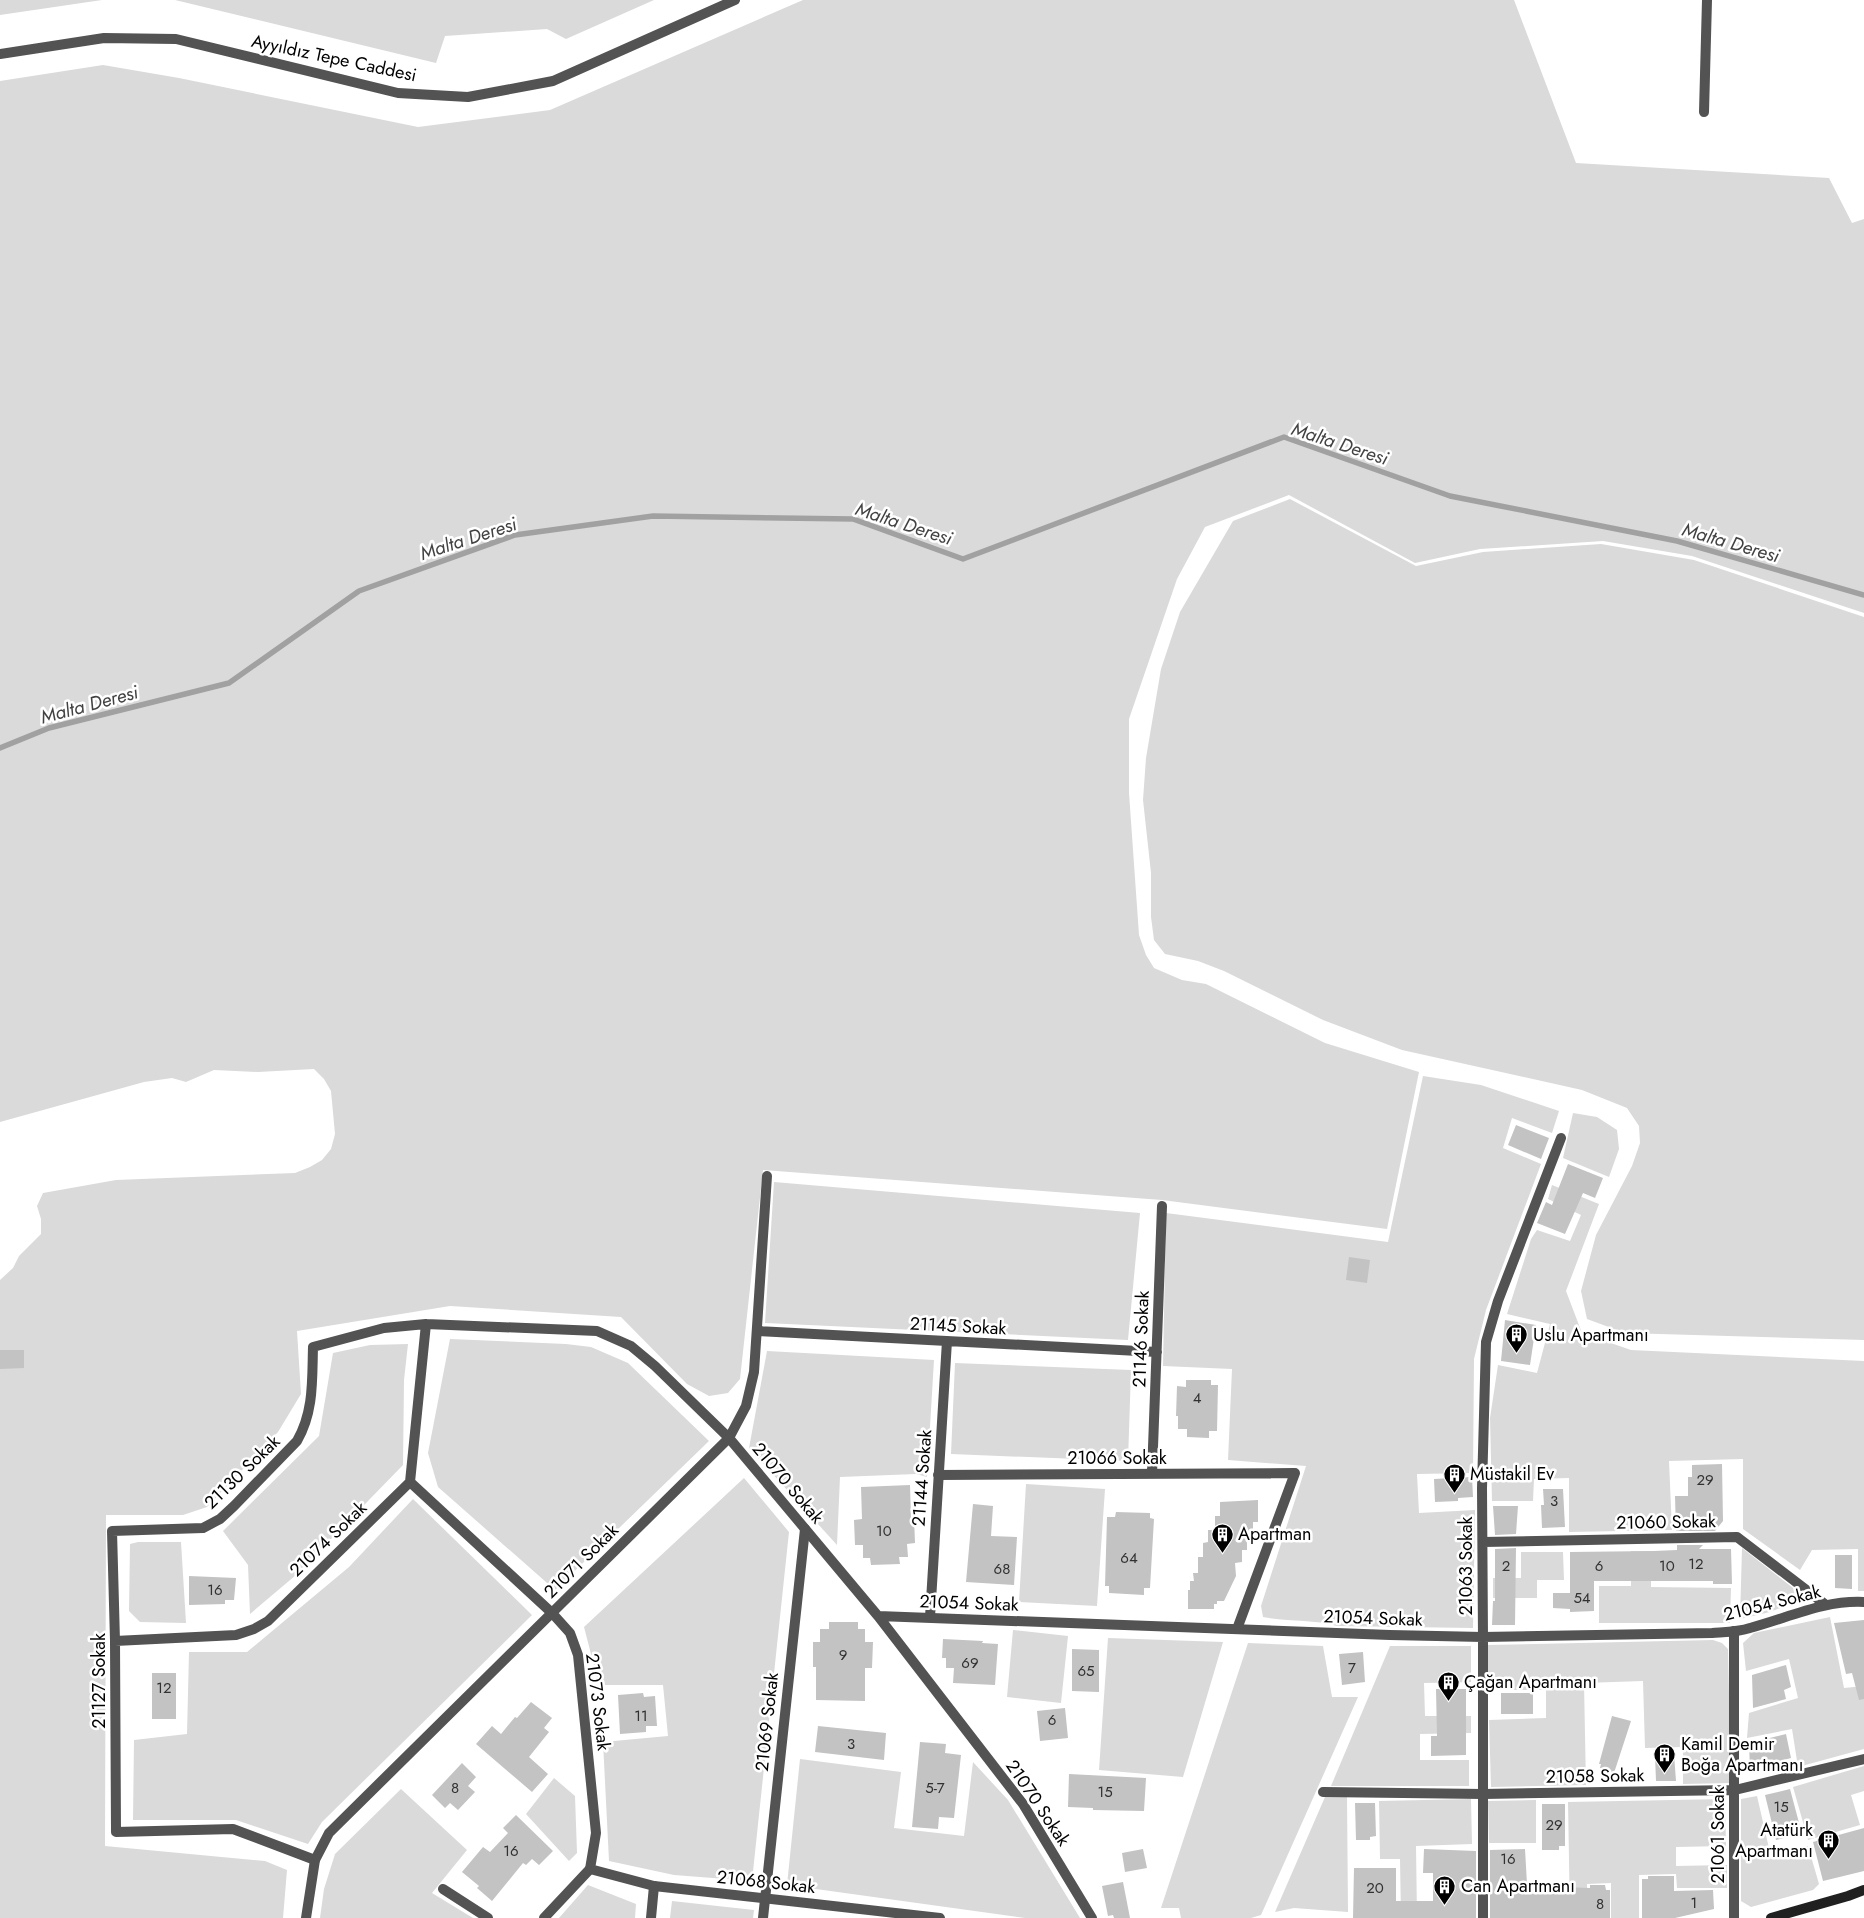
<svg xmlns="http://www.w3.org/2000/svg" width="1864" height="1918" viewBox="0 0 1864 1918" font-family="Jost,sans-serif">
<rect width="100%" height="100%" fill="#fff"/>
<path fill="#dadada" d="M0 0H102L0 15Z
M175 0H654L566 39 547 29 445 36 436 63Z
M803 0H1514L1576 163 1829 178 1852 223 1864 219V613L1692 556 1603 541 1480 549 1415 563 1289 495 1205 527 1177 579 1129 719V793L1139 935 1146 955 1154 968 1182 980 1206 984 1325 1043 1419 1072 1387 1229 1162 1200 763 1170 740 1379 728 1393 709 1396 687 1384 621 1317 450 1306 297 1331 301 1394 278 1432 207 1507 183 1515H106L105 1846 265 1861 287 1870 283 1918H0V1280L13 1268 19 1256 41 1234V1219L37 1206 43 1193 116 1180 295 1173 310 1167 322 1160 331 1149 335 1134 331 1091 324 1079 314 1069 258 1072 214 1070 186 1082 172 1078 144 1082 0 1122V81L103 65 179 78 418 127 550 110Z
M1290 499 1416 566 1483 552 1601 544 1694 560 1864 617V1340L1625 1333 1587 1319 1581 1291 1596 1235 1632 1166 1640 1143 1639 1126 1627 1108 1582 1090 1402 1050 1323 1020 1224 971 1198 961 1165 954 1154 940 1151 917V873L1143 800 1146 758 1161 669 1180 612 1233 521Z
M1423 1076 1481 1085 1559 1111 1552 1133 1512 1118 1503 1148 1541 1164 1486 1310 1474 1359 1473 1473 1417 1474 1419 1513 1475 1510 1473 1628 1337 1626C1313 1619 1288 1622 1263 1617L1261 1606 1306 1466 1228 1460 1232 1369 1163 1366 1166 1213 1388 1242Z
M1573 1113 1597 1117 1617 1130 1619 1149 1609 1177 1563 1158Z
M774 1182 1140 1213 1128 1340 765 1323Z
M1552 1185 1599 1204 1566 1291 1582 1333 1631 1350 1864 1361V1591H1858V1549L1812 1550 1800 1570 1743 1529V1459L1669 1461 1672 1530 1569 1532V1478L1534 1479 1533 1501H1492L1490 1418 1498 1365 1537 1373 1550 1324 1507 1314 1531 1239 1537 1230 1570 1241 1581 1215 1548 1199Z
M450 1339 566 1344 591 1347 628 1363 709 1441 555 1590 438 1487 428 1453Z
M408 1344 404 1380 403 1465 296 1575 250 1614 248 1565 223 1531 319 1436 333 1353 370 1345Z
M767 1351 934 1360 927 1477 916 1474 840 1477 837 1545 749 1448Z
M955 1363 1131 1370 1128 1461 951 1454Z
M744 1478 789 1532 752 1881 674 1875 609 1861 603 1742 668 1736 663 1685H599L584 1627Z
M1026 1484 1105 1489 1097 1606 1019 1602Z
M413 1499 532 1615 322 1822 308 1844 236 1820H133L134 1740 187 1734 189 1652H247L349 1567Z
M138 1542H181L186 1623 140 1622 129 1611 130 1544Z
M1742 1548 1806 1598 1770 1612 1740 1619Z
M1631 1551H1651V1587L1731 1588 1730 1623H1599V1586H1631Z
M1521 1552H1563L1564 1580H1537V1598H1493V1578H1521Z
M1830 1617 1844 1688 1864 1686V1749L1798 1767 1792 1729 1747 1738 1749 1713 1798 1698 1789 1659 1746 1671 1743 1643 1754 1633Z
M1013 1630 1068 1636 1061 1703 1007 1697Z
M1108 1638 1223 1642 1183 1777 1099 1770Z
M1713 1640 1722 1643 1728 1649 1731 1783 1683 1784V1747L1645 1748 1643 1681 1584 1683 1586 1785 1491 1787 1489 1720 1546 1718V1690H1488L1487 1645Z
M1248 1643 1323 1646 1332 1697H1358L1261 1915 1251 1918H1181L1179 1908H1161Z
M1390 1646H1471V1682L1424 1683 1425 1716H1471V1733L1420 1734V1760H1469V1786H1331Z
M800 1759 901 1772 894 1828 964 1836 973 1762 1008 1800 1080 1918H1025L787 1885Z
M1864 1766V1791L1851 1795 1860 1825 1808 1840 1793 1787Z
M554 1778 575 1796 577 1853 569 1861 526 1814Z
M401 1789 467 1850 432 1893 473 1918H320L324 1889 335 1854Z
M1757 1796 1771 1857 1808 1846 1819 1884 1813 1890 1751 1907 1741 1901V1799Z
M1325 1797H1347L1348 1912 1294 1908 1275 1912Z
M1471 1799 1472 1844 1416 1846 1417 1918H1401L1400 1859H1380L1379 1801Z
M1725 1799 1726 1846 1676 1847V1866L1727 1865V1888H1677L1676 1874 1639 1875V1918H1611V1883L1587 1884V1918H1570L1568 1802Z
M1536 1800V1843H1489L1488 1801Z
M588 1885 636 1904 635 1918H559Z
M672 1901 754 1910 753 1918H670Z"/>
<g fill="none" stroke-linecap="round" stroke-linejoin="round">
<path stroke="#a1a1a1" stroke-width="5.5" d="M0 748 49 728 229 683 359 591 515 535 653 516 853 519 963 559 1284 437 1450 496 1677 541 1864 595"/>
</g>
<path fill="#c3c3c3" d="M1516 1125 1549 1138 1541 1159 1508 1145Z
M1568 1164 1603 1178 1595 1198 1583 1193 1565 1234 1537 1223 1546 1202 1552 1205Z
M1349 1257 1370 1260 1367 1283 1346 1280Z
M1505 1320 1536 1325 1530 1365 1501 1361Z
M0 1350H24V1368L0 1369Z
M1186 1380H1211V1385H1218L1217 1431H1209V1438L1187 1437V1429H1178V1416H1176L1177 1386 1186 1387Z
M1722 1464 1723 1521 1715 1531H1676L1675 1496H1688V1477H1692V1465Z
M1472 1477 1473 1497 1458 1498V1501L1435 1502 1434 1479Z
M910 1485 911 1518 914 1517 915 1543 907 1544 908 1557H899L900 1564 871 1565 870 1558H863V1545H855L854 1520 862 1519 861 1487Z
M1543 1489H1563L1565 1527 1542 1528 1541 1505H1544Z
M1258 1500V1522H1253V1534H1247V1550H1242V1562L1235 1563 1236 1576 1224 1601H1217V1604H1214V1609H1188V1590H1190V1581H1194L1193 1573H1198V1557H1203V1543L1208 1542V1530H1215V1516H1220V1502Z
M973 1504 993 1506 991 1536 1017 1537 1014 1585 966 1582Z
M1493 1506H1518L1516 1534 1495 1535Z
M1116 1512 1150 1513V1518L1154 1519 1150 1588H1144V1595L1109 1593V1586H1105L1107 1517H1115Z
M1677 1545H1703L1699 1549H1731L1732 1584H1713V1581H1594V1611L1570 1612V1609L1553 1608V1593H1570V1552L1654 1551 1677 1550Z
M1516 1548 1515 1625H1492L1493 1601H1495V1549Z
M1835 1555H1852V1589L1835 1588Z
M189 1576 236 1578 234 1600H225V1604L189 1605Z
M1864 1620V1699L1859 1700 1852 1673 1846 1674 1834 1623Z
M829 1622H858V1629H865V1642H873L872 1668H865V1701L816 1700V1667H813V1642H820V1629H829Z
M943 1639 983 1641 982 1643 998 1644 995 1685 953 1683 954 1668H946V1658H942Z
M1072 1649 1099 1650V1692L1072 1691Z
M1363 1652 1365 1682 1342 1685 1339 1654Z
M1786 1665 1791 1687 1784 1690 1786 1699 1753 1708 1752 1675Z
M152 1673H176V1719H152Z
M1436 1689H1466V1755L1431 1756V1736H1437Z
M643 1693 644 1697 655 1696 657 1726H646V1732L620 1734 618 1695Z
M1501 1693H1533V1714H1501Z
M531 1702 552 1718 544 1728 549 1732 529 1757 548 1774 532 1792 476 1744 492 1726 501 1734 515 1717 517 1718Z
M1065 1708 1068 1738 1040 1741 1037 1711Z
M1612 1716 1631 1721 1614 1773 1600 1768 1601 1764H1599Z
M818 1726 886 1733 884 1760 815 1752Z
M1786 1734 1791 1758 1750 1769 1749 1743Z
M920 1742 946 1744 945 1753 961 1755 954 1818 939 1817 938 1829 912 1827Z
M1667 1754H1674L1676 1781H1656L1655 1755Z
M462 1763 476 1777 468 1786 475 1792 458 1810 450 1803 445 1808 432 1795Z
M1069 1774 1146 1778 1144 1811 1093 1810V1808L1068 1807Z
M1790 1789 1802 1834 1776 1840 1765 1795Z
M1355 1803H1375L1376 1836 1370 1837V1840H1356Z
M1542 1804H1565V1846H1559V1850H1542Z
M516 1815 553 1851 539 1865 532 1859 526 1865 523 1863 492 1901 477 1888 479 1886 462 1872 483 1847 490 1852 508 1833 503 1828Z
M1864 1828V1871L1823 1881 1813 1842Z
M1143 1849 1147 1868 1125 1872 1122 1853Z
M1424 1849 1476 1851V1918H1353L1354 1868H1396V1901H1433V1873H1423Z
M1525 1849 1527 1884H1560L1561 1887 1590 1888V1885H1605L1606 1890H1610V1918H1490V1850Z
M1648 1876H1674V1891L1713 1890 1714 1909 1675 1918H1642V1879H1648Z
M1123 1882 1130 1918H1114L1113 1915 1108 1916 1102 1886Z"/>
<g fill="none" stroke-linecap="round" stroke-linejoin="round">
<path stroke="#535353" stroke-width="10" d="M1704 112 1707 0
M757 1331 1157 1352
M1152 1474 1162 1206
M938 1475 1295 1473 1237 1629
M410 1482 552 1613
M1483 1542 1737 1537 1826 1605
M930 1617 947 1341
M1734 1631V1918
M1483 1637 1482 1488 1486 1342 1498 1301 1561 1138
M115 1641 236 1635 254 1629 268 1621 410 1482 426 1324
M1323 1792 1483 1794 1735 1790 1864 1759
M315 1860 233 1829 116 1832 115 1641 112 1531 203 1528 220 1519 234 1506 297 1441C314 1412 312 1380 313 1347L384 1328 426 1324 597 1331 631 1346 655 1366 729 1438 746 1406 754 1372 767 1176
M443 1889 488 1918
M544 1918 590 1869
M651 1918 654 1886
M763 1918 805 1529"/>
<path stroke="#535353" stroke-width="10" d="M0 54 104 38 176 39 398 93 468 97 553 81 735 0
M552 1613 570 1633 578 1655 596 1833 590 1869 654 1886 940 1918
M878 1616 1390 1635 1483 1637 1712 1633C1725 1632 1738 1632 1750 1628 1788 1618 1824 1600 1864 1602
M306 1918 315 1860 329 1833 729 1438 878 1616 1023 1804 1092 1918
M1483 1918V1637"/>
<path stroke="#202020" stroke-width="10" d="M1771 1918 1848 1896 1864 1890"/>
</g>
<defs>
<symbol id="building-pin" viewBox="-11 -11 22 30"><path d="M0 17L-7.5 6A9.5 9.5 0 1 1 7.5 6Z" fill="#000" stroke="#fff"/><path d="M-4-6H4V6H1V3H-1V6H-4ZM-2.5-4.3h1.7v1.8h-1.7ZM.8-4.3h1.7v1.8H.8ZM-2.5-1h1.7V.8h-1.7ZM.8-1h1.7V.8H.8Z" fill="#fff"/></symbol>
</defs>
<g fill-rule="evenodd">
<use href="#building-pin" x="1504" y="1322" width="25" height="34"/>
<use href="#building-pin" x="1442" y="1462" width="25" height="34"/>
<use href="#building-pin" x="1210" y="1522" width="25" height="34"/>
<use href="#building-pin" x="1436" y="1670" width="25" height="34"/>
<use href="#building-pin" x="1652" y="1742" width="25" height="34"/>
<use href="#building-pin" x="1816" y="1828" width="25" height="34"/>
<use href="#building-pin" x="1432" y="1874" width="25" height="34"/>
</g>
<g text-anchor="middle" stroke-width="5" stroke-linejoin="round" paint-order="stroke">
<g font-size="15" fill="#313131">
<text x="1197" y="1403">4</text>
<text x="1705" y="1485">29</text>
<text x="1554" y="1506">3</text>
<text x="884" y="1536">10</text>
<text x="1129" y="1563">64</text>
<text x="1696" y="1569">12</text>
<text x="1506" y="1571">2</text>
<text x="1599" y="1571">6</text>
<text x="1667" y="1571">10</text>
<text x="1002" y="1574">68</text>
<text x="215" y="1595">16</text>
<text x="1582" y="1603">54</text>
<text x="843" y="1660">9</text>
<text x="970" y="1668">69</text>
<text x="1352" y="1673">7</text>
<text x="1086" y="1676">65</text>
<text x="164" y="1693">12</text>
<text x="641" y="1721">11</text>
<text x="1052" y="1725">6</text>
<text x="851" y="1749">3</text>
<text x="455" y="1793">8</text>
<text x="935" y="1793">5-7</text>
<text x="1105" y="1797">15</text>
<text x="1781" y="1812">15</text>
<text x="1554" y="1830">29</text>
<text x="511" y="1856">16</text>
<text x="1508" y="1864">16</text>
<text x="1375" y="1893">20</text>
<text x="1694" y="1908">1</text>
<text x="1600" y="1909">8</text>
</g>
<g font-size="18" fill="#000" stroke="#fff">
<text transform="translate(334 58) rotate(12)" y="6">Ayyıldız Tepe Caddesi</text>
<text transform="translate(958 1326) rotate(3)" y="6">21145 Sokak</text>
<text transform="translate(1141 1339) rotate(-88)" y="6">21146 Sokak</text>
<text x="1117" y="1464">21066 Sokak</text>
<text transform="translate(242 1472) rotate(-44)" y="6">21130 Sokak</text>
<text transform="translate(922 1478) rotate(-86)" y="6">21144 Sokak</text>
<text transform="translate(788 1483) rotate(50)" y="6">21070 Sokak</text>
<text transform="translate(1666 1522) rotate(-1)" y="6">21060 Sokak</text>
<text transform="translate(328 1539) rotate(-44)" y="6">21074 Sokak</text>
<text transform="translate(581 1561) rotate(-45)" y="6">21071 Sokak</text>
<text transform="translate(1466 1566) rotate(-90)" y="6">21063 Sokak</text>
<text transform="translate(969 1603) rotate(2)" y="6">21054 Sokak</text>
<text transform="translate(1772 1603) rotate(-14)" y="6">21054 Sokak</text>
<text transform="translate(1373 1618) rotate(2)" y="6">21054 Sokak</text>
<text transform="translate(99 1681) rotate(-90)" y="6">21127 Sokak</text>
<text transform="translate(598 1702) rotate(83)" y="6">21073 Sokak</text>
<text transform="translate(767 1722) rotate(-84)" y="6">21069 Sokak</text>
<text transform="translate(1595 1776) rotate(-1)" y="6">21058 Sokak</text>
<text transform="translate(1038 1803) rotate(56)" y="6">21070 Sokak</text>
<text transform="translate(1718 1835) rotate(-90)" y="6">21061 Sokak</text>
<text transform="translate(766 1882) rotate(6)" y="6">21068 Sokak</text>
</g>
<g font-size="18" fill="#000" stroke="#fff" text-anchor="start">
<text x="1533" y="1341">Uslu Apartmanı</text>
<text x="1470" y="1480">Müstakil Ev</text>
<text x="1238" y="1540">Apartman</text>
<text x="1464" y="1688">Çağan Apartmanı</text>
<text x="1681" y="1750">Kamil Demir<tspan x="1681" dy="21">Boğa Apartmanı</tspan></text>
<text x="1813" y="1836" text-anchor="end">Atatürk<tspan x="1813" dy="21">Apartmanı</tspan></text>
<text x="1461" y="1892">Can Apartmanı</text>
</g>
<g font-size="19" font-style="italic" fill="#424242" stroke="#fff">
<text transform="translate(1340 443) rotate(18)" y="7">Malta Deresi</text>
<text transform="translate(904 523) rotate(18)" y="7">Malta Deresi</text>
<text transform="translate(468 538) rotate(-18)" y="7">Malta Deresi</text>
<text transform="translate(1731 542) rotate(16)" y="7">Malta Deresi</text>
<text transform="translate(89 704) rotate(-15)" y="7">Malta Deresi</text>
</g>
</g>
</svg>
